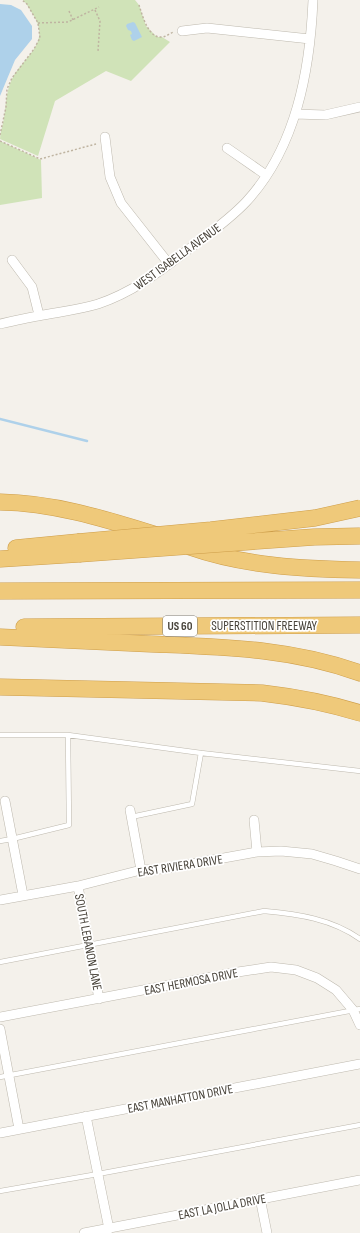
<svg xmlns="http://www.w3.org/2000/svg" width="360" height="1233" viewBox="0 0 360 1233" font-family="'Sofia Sans Condensed',sans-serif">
<rect width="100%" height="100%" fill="#f4f1eb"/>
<path fill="#d0e3b8" d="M23 0H135L139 5 146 26 157 37H162L170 42 131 81 106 71 55 101 38 156 0 139C0 132 3 125 4 118 6 105 6 91 12 79 22 58 50 45 35 18 31 12 28 5 23 0Z
M0 141 41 160 42 198 0 205Z"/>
<path fill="#aed1ea" d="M0 4 11 5 21 10 32 26V39L15 60 0 96Z
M133 22 135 23 142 37 134 41 132 40 130 35 132 34 131 31 128 30 126 26 127 24Z"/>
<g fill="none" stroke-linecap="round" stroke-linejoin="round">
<path stroke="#aed1ea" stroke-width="2.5" d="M0 419 87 441"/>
<defs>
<path id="lane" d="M0 735H68L201 753 360 771
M131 817 192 804 201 753
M0 841 12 839 69 825 68 735
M0 962 264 911C298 914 332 919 360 939
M0 1077 360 1009
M0 1191 98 1174 360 1125"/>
<path id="street" d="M182 31 207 28 310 39
M295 114 325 115 360 107
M105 137 110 177 121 203 169 264
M227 148 266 175
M12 260 32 287 39 315
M0 324C13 321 26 318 38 316 58 312 78 310 98 304 131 293 158 273 185 252 206 236 228 221 246 202 296 148 310 71 313 0
M5 801 23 895
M130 810 141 870
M254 820 257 852
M78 886 99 999
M0 900 78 886 141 870 163 869 257 852 281 851 312 854 336 861 360 869
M0 1017 238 972 271 967 296 970 317 978 336 990 353 1010 360 1025
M0 1029 19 1129
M86 1116 109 1229
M0 1133 360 1064
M260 1198 267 1233
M84 1233 360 1180"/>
<path id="highway" d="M0 502C55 503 105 519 157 535
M190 547C244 566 303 569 360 570
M16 548 78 542
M0 559 79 554
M0 591 360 590
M24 627 360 625
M0 637C50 639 101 642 151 644 223 647 291 648 360 673
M0 687 262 693C296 697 328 703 360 713"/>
</defs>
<use href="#lane" stroke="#beb9ae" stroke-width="5.5"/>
<use href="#street" stroke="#beb9ae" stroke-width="10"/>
<use href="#highway" stroke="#ce9e4a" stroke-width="17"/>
<path stroke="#bfb4a1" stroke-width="1.5" stroke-dasharray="2 2" stroke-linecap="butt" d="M139 5C142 14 148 39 162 37 166 37 170 33 174 32
M95 10 100 21 98 51
M69 11 73 20
M38 23 68 22 99 7
M0 135 6 107 7 89 12 78 34 49 40 38 38 23 27 4 22 0
M0 141 40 159 96 144"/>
<use href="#lane" stroke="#fff" stroke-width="4.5"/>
<use href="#street" stroke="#fff" stroke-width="9"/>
<use href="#highway" stroke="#efc97a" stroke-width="16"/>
<defs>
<path id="highway-bridge" d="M78 542 211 530 315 518 360 508
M79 554 314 537 360 536"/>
</defs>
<use href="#highway-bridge" stroke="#ce9e4a" stroke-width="17" stroke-linecap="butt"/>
<use href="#highway-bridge" stroke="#efc97a" stroke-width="16"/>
</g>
<g text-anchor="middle" stroke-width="3.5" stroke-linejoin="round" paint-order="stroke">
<rect fill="#fff" stroke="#7e7b74" stroke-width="1" x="163" y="616" width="34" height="20" rx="3"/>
<g font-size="12" font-weight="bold" fill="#474239">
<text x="180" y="630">US 60</text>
</g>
<g font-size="13" fill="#474239" stroke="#fff">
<text transform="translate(177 256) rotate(-36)" y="5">WEST ISABELLA AVENUE</text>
<text x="264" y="630">SUPERSTITION FREEWAY</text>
<text transform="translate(180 865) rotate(-9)" y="5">EAST RIVIERA DRIVE</text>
<text transform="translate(89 942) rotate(79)" y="5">SOUTH LEBANON LANE</text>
<text transform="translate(191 981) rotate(-11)" y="5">EAST HERMOSA DRIVE</text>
<text transform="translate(180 1098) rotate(-11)" y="5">EAST MANHATTON DRIVE</text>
<text transform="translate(222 1206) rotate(-11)" y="5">EAST LA JOLLA DRIVE</text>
</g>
</g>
</svg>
